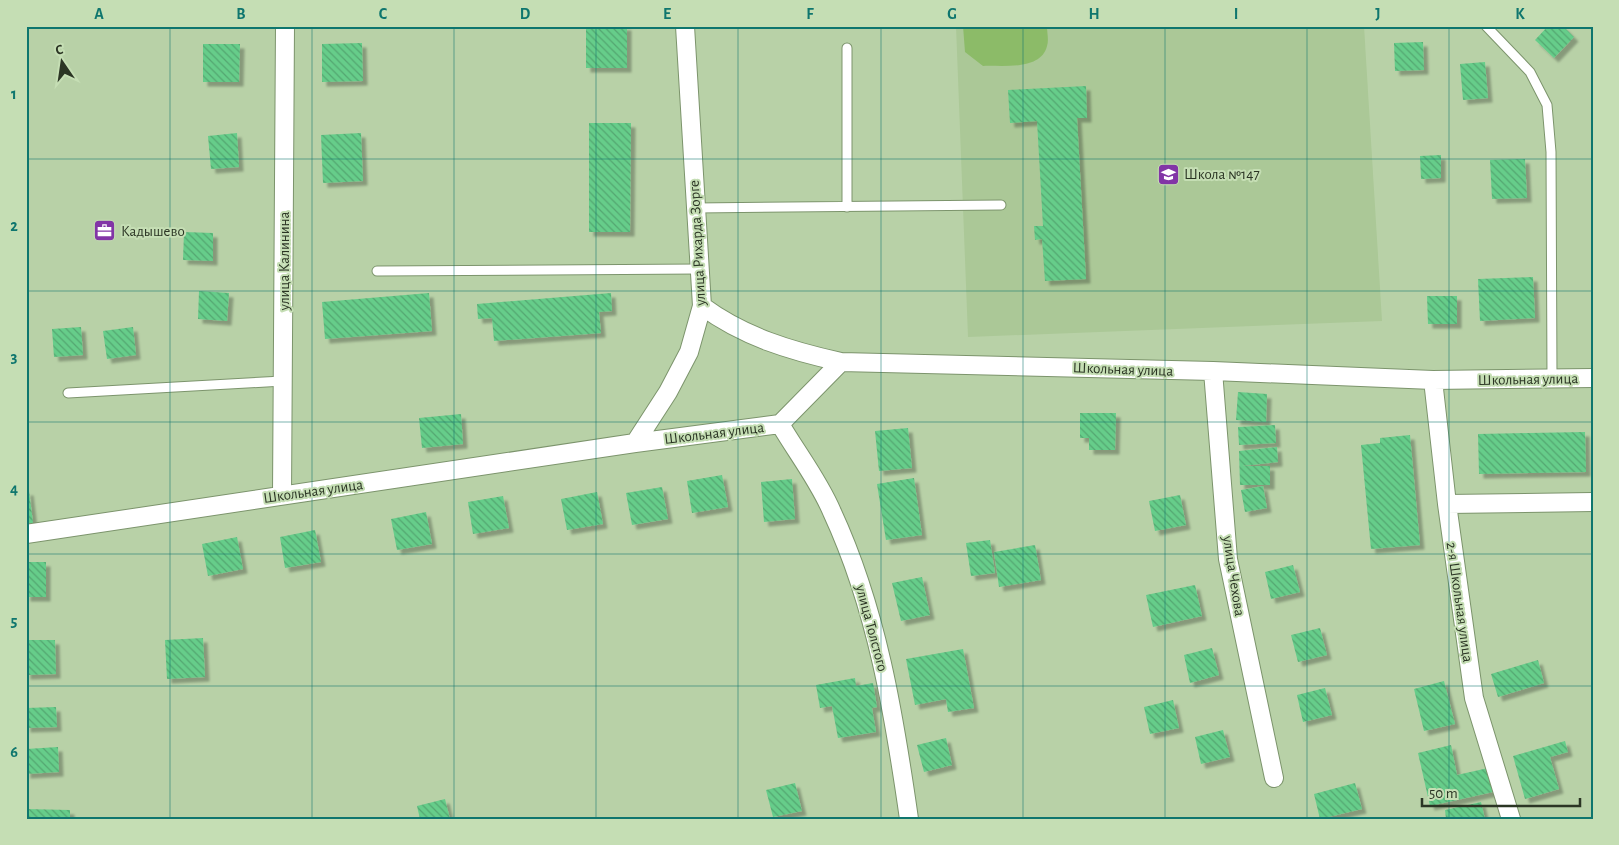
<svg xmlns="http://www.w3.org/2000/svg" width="1619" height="845" viewBox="0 0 1619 845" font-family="'Alegreya Sans',sans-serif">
<defs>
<pattern id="building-back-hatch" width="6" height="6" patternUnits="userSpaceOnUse" patternTransform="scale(1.25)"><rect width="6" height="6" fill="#66cd8a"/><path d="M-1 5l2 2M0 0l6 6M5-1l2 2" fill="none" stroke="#54a771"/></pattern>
<filter id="shadow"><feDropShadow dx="4.5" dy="4.5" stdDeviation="1" flood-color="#0004"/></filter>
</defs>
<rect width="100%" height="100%" fill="#b8d1a7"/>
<path fill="#abc897" d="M956 26H1364L1382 321 968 337Z"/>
<path fill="#8cbb68" d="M963 26H1047C1047 33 1049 40 1047 46 1041 71 1002 65 983 66L965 52Z"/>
<path fill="url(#building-back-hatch)" filter="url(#shadow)" d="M586 26H627V68H586Z
M1548 26H1563L1574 37 1554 58 1535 40Z
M1423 42 1424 70 1395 71 1394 43Z
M362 43 363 81 322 82V44Z
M203 44H240L239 82H203Z
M1485 62 1488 98 1463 100 1460 64Z
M1086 86 1087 118H1077L1086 279 1045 281 1042 239 1035 240 1034 226H1043L1037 121 1010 123 1008 90Z
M589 123H631L630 232H589Z
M237 133 239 167 211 169 208 136Z
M361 133 363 181 323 183 321 135Z
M1441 155V178L1421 179 1420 156Z
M1525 159 1527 198 1492 199 1490 160Z
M184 232 213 233V261L183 260Z
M1533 277 1535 318 1480 321 1478 279Z
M199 291 229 293 227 321 198 319Z
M429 293 432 331 325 339 322 302Z
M611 293 612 311 599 312 601 333 494 341 492 318 478 319 477 304Z
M1427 296H1457V324H1428Z
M81 327 83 355 54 357 52 329Z
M133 327 136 355 107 359 103 331Z
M1238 392 1267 394 1266 422 1236 420Z
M1080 413H1116L1115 450H1089V438H1080Z
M461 414 463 444 422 448 419 418Z
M1275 425 1276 443 1239 445 1238 427Z
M908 428 912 468 879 471 875 431Z
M1585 432 1586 472 1479 474 1478 434Z
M1410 435 1420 545 1371 549 1361 445 1380 443V438Z
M1277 447 1278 462 1242 466H1270V485H1240L1239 451Z
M722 475 728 507 692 513 687 481Z
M914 478 922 535 886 540 877 484Z
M792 479 795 519 764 522 761 482Z
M1263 486 1267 508 1245 512 1241 490Z
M662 487 668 519 632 525 626 493Z
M26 491H29L33 523 26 524Z
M597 492 603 524 567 530 561 499Z
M1180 495 1186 525 1155 531 1149 501Z
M503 496 509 528 473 534 468 502Z
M426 512 432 544 397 550 391 519Z
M315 530 321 562 285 568 280 537Z
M237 537 243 569 208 576 202 544Z
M990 540 995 573 971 576 966 543Z
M1035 545 1041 580 999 587 994 552Z
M26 562H46V597H26Z
M1293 565 1300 592 1271 599 1265 572Z
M922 577 930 615 901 621 892 583Z
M1195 585 1202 616 1153 627 1146 595Z
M1320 628 1327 655 1298 662 1291 635Z
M203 638 205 677 167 679 165 640Z
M26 640H55L56 674 26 675Z
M1212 648 1219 675 1190 683 1184 655Z
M963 649 974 708 948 712 946 699 915 705 906 659Z
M1538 660 1544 683 1498 697 1491 674Z
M855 678 856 686 873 683 877 707 872 708 876 732 838 738 832 706 820 708 816 685Z
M1444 681 1455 724 1424 731 1414 689Z
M1325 688 1332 715 1303 722 1297 695Z
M1173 700 1179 728 1150 734 1144 707Z
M56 707 57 727 26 728V708Z
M1223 730 1230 757 1201 764 1195 737Z
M946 738 952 765 924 772 917 745Z
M1565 741 1568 752 1550 757 1559 789 1525 799 1513 756Z
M1451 745 1457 775 1488 768 1493 792 1430 806 1418 753Z
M58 747 59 772 26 774V749Z
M795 783 802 811 773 817 766 790Z
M1355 783 1362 809 1320 819 1314 794Z
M445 799 450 819H420L417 806Z
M1481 802 1485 819H1446L1445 810Z
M26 809 70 810V819H26Z"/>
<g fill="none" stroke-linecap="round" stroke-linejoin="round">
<defs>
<path id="lane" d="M1486 26 1530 72 1547 105 1551 152 1552 379
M847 48V207
M696 208 1001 205
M377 271 699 269
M68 393 283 381"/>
<path id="street" d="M702 306C744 337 791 351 841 362
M1213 371 1228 559 1274 778
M1433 380 1447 504 1474 698 1511 819
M780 424C797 453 819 481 832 512 877 609 894 714 909 819
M635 443 668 392 689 352 702 306 685 26
M282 495 285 26
M1447 504 1593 502
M26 534 635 443 780 424 841 362 1213 371 1433 380 1593 378"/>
</defs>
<use href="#lane" stroke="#7c946c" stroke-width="11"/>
<use href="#street" stroke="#7c946c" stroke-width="20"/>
<use href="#lane" stroke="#fff" stroke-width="9"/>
<use href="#street" stroke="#fff" stroke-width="18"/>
</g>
<path fill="none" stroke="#0f766e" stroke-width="1" stroke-opacity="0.55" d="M170 26V819M312 26V819M454 26V819M596 26V819M738 26V819M881 26V819M1023 26V819M1165 26V819M1307 26V819M1449 26V819M26 159H1593M26 291H1593M26 422H1593M26 554H1593M26 686H1593"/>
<defs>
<symbol id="school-square" viewBox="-11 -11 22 22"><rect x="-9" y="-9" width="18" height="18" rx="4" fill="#8235a6" stroke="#c5deb4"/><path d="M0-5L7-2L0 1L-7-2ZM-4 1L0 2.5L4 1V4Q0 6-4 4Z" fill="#fff"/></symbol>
<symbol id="office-square" viewBox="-11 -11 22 22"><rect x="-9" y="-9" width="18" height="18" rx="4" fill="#8235a6" stroke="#c5deb4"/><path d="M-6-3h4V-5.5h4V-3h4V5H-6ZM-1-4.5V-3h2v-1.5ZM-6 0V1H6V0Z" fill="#fff"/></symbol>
</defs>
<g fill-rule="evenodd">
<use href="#school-square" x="1156" y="162" width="25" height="25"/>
<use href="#office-square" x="92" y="218" width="25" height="25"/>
</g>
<g text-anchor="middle" stroke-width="4" stroke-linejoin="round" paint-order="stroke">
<g font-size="15" fill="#2b3524" stroke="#c5deb4" text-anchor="start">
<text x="1184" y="179">Школа №147</text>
<text x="121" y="236">Кадышево</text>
</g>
<g font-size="15" fill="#2b3524" stroke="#c5deb4">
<text transform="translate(697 243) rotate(-93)" y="5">улица Рихарда Зорге</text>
<text transform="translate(284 261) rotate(-90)" y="5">улица Калинина</text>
<text transform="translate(1123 369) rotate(2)" y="5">Школьная улица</text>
<text transform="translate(1528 379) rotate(-1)" y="5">Школьная улица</text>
<text transform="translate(714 433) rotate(-7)" y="5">Школьная улица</text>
<text transform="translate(313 491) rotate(-8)" y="5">Школьная улица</text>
<text transform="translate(1234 576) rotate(81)" y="5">улица Чехова</text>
<text transform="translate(1460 602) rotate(82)" y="5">2-я Школьная улица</text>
<text transform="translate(872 628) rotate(75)" y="5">улица Толстого</text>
</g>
</g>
<rect width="1619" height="845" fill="none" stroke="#c5deb4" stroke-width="55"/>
<g transform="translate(62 62) rotate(347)" stroke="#c5deb4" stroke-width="4" paint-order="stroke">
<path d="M0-4L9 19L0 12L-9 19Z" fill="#2b3524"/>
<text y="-8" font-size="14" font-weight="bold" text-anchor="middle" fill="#2b3524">С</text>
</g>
<path d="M1422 798v8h158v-8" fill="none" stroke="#2b3524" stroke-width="2.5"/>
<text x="1429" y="798" font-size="15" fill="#2b3524" stroke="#c5deb4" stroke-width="4" paint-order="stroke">50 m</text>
<rect x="28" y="28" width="1564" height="790" fill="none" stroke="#0f766e" stroke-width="2"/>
<g font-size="16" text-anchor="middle" font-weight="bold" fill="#0f766e">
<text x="99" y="19">A</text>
<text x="241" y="19">B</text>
<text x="383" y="19">C</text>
<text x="525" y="19">D</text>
<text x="667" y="19">E</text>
<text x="810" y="19">F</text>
<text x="952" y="19">G</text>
<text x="1094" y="19">H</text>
<text x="1236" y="19">I</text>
<text x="1378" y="19">J</text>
<text x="1520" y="19">K</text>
<text x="14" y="99">1</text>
<text x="14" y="231">2</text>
<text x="14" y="362">3</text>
<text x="14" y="494">4</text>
<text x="14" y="626">5</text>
<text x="14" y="757">6</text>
</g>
</svg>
